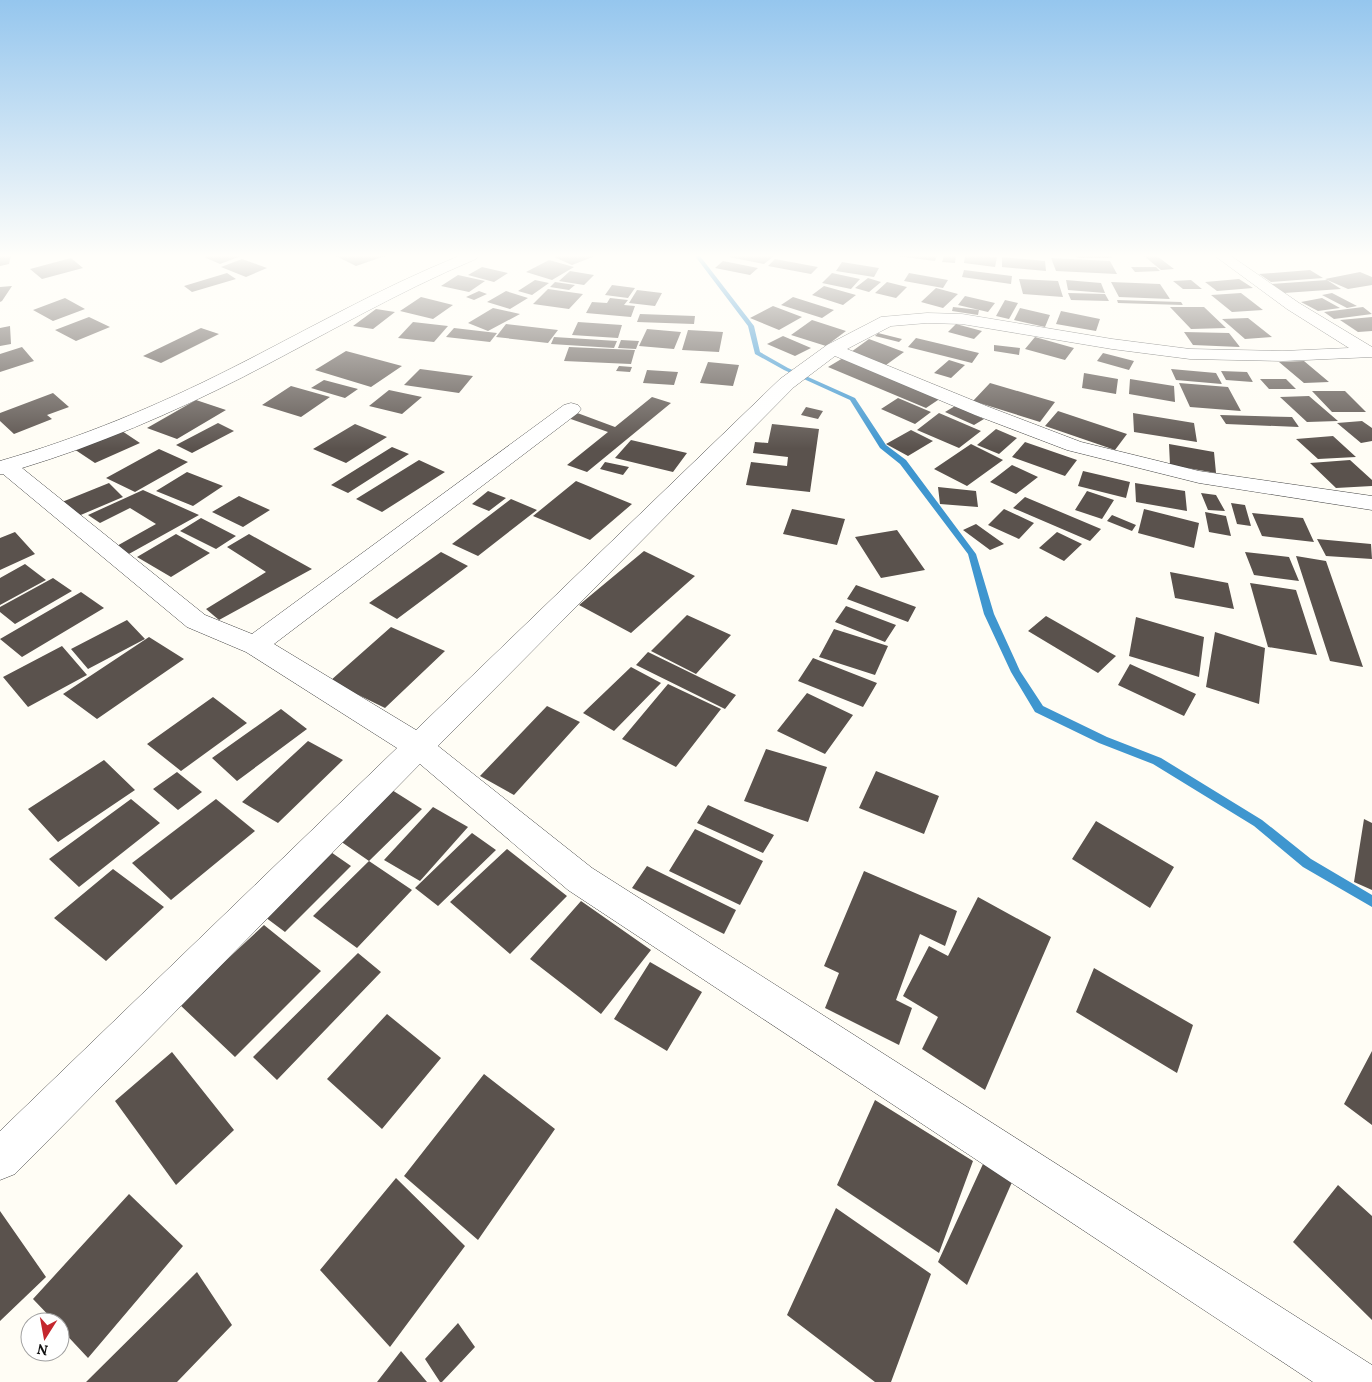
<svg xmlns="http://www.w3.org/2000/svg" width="1372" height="1382" viewBox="0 0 1372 1382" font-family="Lora,serif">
<rect width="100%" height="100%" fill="#fffdf5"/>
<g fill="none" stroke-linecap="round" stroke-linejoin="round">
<path fill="#3f96cf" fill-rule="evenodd" d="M695 256H700L754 326 760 352 788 368 855 398 886 445 906 460 976 554 994 614 1020 671 1043 706 1107 737 1161 758 1262 820 1311 859 1372 895V907L1303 867 1254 826 1153 764 1099 743 1035 712 1011 672 984 614 968 554 900 464 880 448 850 400 784 370 755 354 748 326Z"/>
</g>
<path fill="#5a524d" d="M0 256H11L9 264 0 266Z
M208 256H241L220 264 204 257Z
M336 256H385L356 266Z
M558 256H595L572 265 554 257Z
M731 256H774L764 264 729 257Z
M897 256H937L935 261Z
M944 256H956L955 263 942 262Z
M965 256 997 257 995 267 964 263Z
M1076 256H1110L1112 258H1078Z
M1144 256H1157L1174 269 1161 270Z
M1002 257 1045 261 1046 271 1002 267Z
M71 258 83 268 42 279 30 269Z
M1051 258 1110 261 1117 274 1056 271Z
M242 259 267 268 246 277 221 267Z
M775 259 818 267 811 274 768 266Z
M549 260 574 267 552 280 526 272Z
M723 261 758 268 750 275 715 268Z
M842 262 879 268 874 277 836 271Z
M482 267 508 273 494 282 468 275Z
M1131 267H1156L1160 271 1135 272Z
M964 270 1012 276 1011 284 962 277Z
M1310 270 1323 278 1271 282 1259 274Z
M570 271 594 275 584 285 559 281Z
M1360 272 1372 277V285L1348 289 1325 279Z
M227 273 236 279 192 292 184 286Z
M832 273 860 279 851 289 822 283Z
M909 273 948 280 943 288 904 281Z
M458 275 485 281 469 292 441 286Z
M868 278 881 282 869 292 855 288Z
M1019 279 1058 281 1063 297 1023 294Z
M1239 279 1253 288 1217 291 1205 282Z
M535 280 549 283 532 295 518 291Z
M1066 280 1101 283 1105 293 1068 290Z
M1191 280 1202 289H1183L1173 281Z
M1327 280 1341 289 1284 293 1271 284Z
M555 282 575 285 569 290 550 287Z
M887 282 907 287 896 298 875 293Z
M1111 282 1160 284 1170 299 1119 297Z
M612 285 635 288 628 298 605 295Z
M12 286 2 301 0 302V287Z
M824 286 856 295 843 305 812 295Z
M936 288 958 294 943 308 921 302Z
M548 289 583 294 569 309 533 304Z
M637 290 662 293 655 306 629 303Z
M479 291 487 294 474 300 466 297Z
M506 291 528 298 510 309 487 302Z
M1068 293 1105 294 1109 301 1071 300Z
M1241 293 1263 310 1232 312 1211 295Z
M1332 293 1357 306 1347 308 1322 295Z
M965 296 995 303 988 312 958 305Z
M421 297 453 305 433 319 400 311Z
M793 297 834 310 822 318 781 305Z
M65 298 85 309 53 321 33 310Z
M610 298 628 300 624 305 635 306 631 317 586 313 592 302 607 303Z
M1322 298 1340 308 1318 311 1301 302Z
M1005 300 1018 303 1009 319 996 316Z
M1117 300 1181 302 1183 305 1118 303Z
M773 306 802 317 779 330 750 318Z
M953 307 979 310 978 315 952 311Z
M1170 307H1204L1226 328 1191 329Z
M1363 307 1372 314 1334 319 1324 312Z
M493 308 520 314 488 331 468 323Z
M1020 308 1050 315 1045 327 1014 320Z
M376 309 395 312 373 329 353 326Z
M1061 311 1100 319 1096 331 1056 324Z
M640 314 695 316 694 324 637 322Z
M89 317 110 327 76 341 55 330Z
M1372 317V331L1358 332 1340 320Z
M1248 318 1272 337 1245 339 1222 319Z
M812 320 846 331 826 346 791 335Z
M413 322 448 326 434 342 398 338Z
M578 322 622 325 618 338 572 335Z
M506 324 558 330 548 343 496 337Z
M956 324 982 331 974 339 948 332Z
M10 326 11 344 0 346V328Z
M201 328 219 334 161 363 143 356Z
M454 328 497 333 490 342 446 337Z
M647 329 681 332 674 349 639 346Z
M688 330 723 332 719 352 682 350Z
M1184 332 1229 333 1240 347 1193 345Z
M878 333 902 339 899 342 875 336Z
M783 336 811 348 795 356 767 344Z
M554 337 617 341 614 348 551 344Z
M1035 337 1074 348 1065 360 1025 349Z
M916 338 979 353 972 363 908 347Z
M869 339 904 352 886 365 851 352Z
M621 340 639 341 636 349 618 348Z
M994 345 1020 348 1019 355 994 351Z
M22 347 34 361 0 372V354Z
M569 347 635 350 631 364 564 361Z
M346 351 402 366 371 387 315 370Z
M1103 353 1134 361 1129 370 1097 361Z
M843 358 941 398 926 408 828 367Z
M949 360 965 365 951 378 934 373Z
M1304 361 1329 382 1304 383 1279 362Z
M708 362 739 365 733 386 700 383Z
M619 366 632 367 630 372 616 371Z
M420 369 473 376 459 393 404 385Z
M1171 369 1216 373 1222 384 1176 380Z
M647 370 678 372 674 385 643 383Z
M1221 371 1247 372 1253 382 1226 380Z
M1084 373 1118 379 1116 394 1082 388Z
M1130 379 1174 386 1175 402 1129 394Z
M1260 379H1286L1296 389H1269Z
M324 380 358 389 345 398 311 388Z
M990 383 1055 402 1040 422 973 401Z
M1179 383 1228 387 1241 411 1190 407Z
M291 386 330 397 301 417 262 405Z
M389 390 422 397 402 414 369 406Z
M1312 391H1345L1366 412H1332Z
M53 393 69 407 47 415 52 419 14 434 0 421V413Z
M1309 396 1338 421 1307 422 1280 397Z
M652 397 671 403 587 472 567 465 608 432 565 417 572 411 615 427Z
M898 398 931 412 915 424 881 409Z
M196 400 226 410 177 439 147 428Z
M955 406 984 419 974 425 945 412Z
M806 407 823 411 818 419 801 415Z
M1058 411 1127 434 1115 450 1045 426Z
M939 413 981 431 959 448 917 430Z
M1133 413 1194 423 1197 442 1134 432Z
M1220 415 1292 417 1299 427 1226 424Z
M1362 421 1372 428V441L1361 443 1337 423Z
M218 423 234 431 192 453 176 445Z
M355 424 387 437 346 463 313 449Z
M772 424 819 429 810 492 746 485 751 462 787 466 788 457 753 453 755 442 768 443Z
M119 429 140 443 95 463 74 449Z
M996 429 1017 438 999 454 977 445Z
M911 430 933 441 908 456 886 444Z
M1333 436 1356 457 1318 459 1296 439Z
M631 440 687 453 673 472 615 458Z
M1025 442 1077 460 1065 476 1012 457Z
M971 444 1003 460 967 486 934 469Z
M1169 444 1214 452 1216 473 1170 465Z
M392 447 409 454 348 493 331 485Z
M159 449 188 462 135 492 106 478Z
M419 460 445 472 382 512 356 499Z
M1350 460 1372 480V486L1336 488 1310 463Z
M605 462 629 467 623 475 600 469Z
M1012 465 1038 477 1016 494 990 482Z
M1083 471 1130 482 1126 498 1078 486Z
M187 472 223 486 193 506 156 491Z
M576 481 632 504 590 540 533 516Z
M109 483 123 497 76 517 62 502Z
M1135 483 1185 491 1187 511 1136 502Z
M938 487 976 491 978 507 940 504Z
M143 490 199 515 118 560 106 552 156 524 130 508 100 523 88 515Z
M488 491 506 498 489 511 472 504Z
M1087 491 1114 500 1102 519 1075 510Z
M1201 493 1216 495 1225 511 1208 510Z
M239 496 270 510 243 527 212 512Z
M1025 497 1101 529 1090 541 1013 508Z
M511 499 537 510 478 556 452 544Z
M1231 503 1245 505 1251 526 1237 524Z
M792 509 845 519 837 545 783 534Z
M1004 509 1034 523 1019 539 988 525Z
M1144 509 1199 523 1194 548 1138 533Z
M1205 512 1226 516 1231 536 1209 532Z
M1252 513 1303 518 1314 542 1262 536Z
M1112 515 1136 525 1132 531 1107 521Z
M201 518 236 536 216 549 180 531Z
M976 524 1004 544 990 550 963 530Z
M897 530 925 570 881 578 855 537Z
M15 532 35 554 0 570V538Z
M1057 532 1082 544 1064 561 1039 548Z
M176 534 210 553 171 577 137 557Z
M249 534 312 569 219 620 206 609 266 572 227 547Z
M1317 539 1371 544 1372 559 1326 556Z
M644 551 695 576 631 633 579 605Z
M441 552 468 566 397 619 369 603Z
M1245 552 1289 557 1299 581 1254 575Z
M1296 556 1326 561 1363 667 1330 661Z
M25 564 46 580 0 605V578Z
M1170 572 1228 583 1234 609 1175 598Z
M53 578 72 591 15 624 0 612V607Z
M1250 583 1296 590 1317 655 1268 647Z
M856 585 916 607 908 622 847 599Z
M81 592 104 608 22 657 0 639Z
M846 606 896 625 885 642 835 622Z
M687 615 731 635 696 674 651 651Z
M1046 616 1116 656 1098 673 1028 631Z
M1136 617 1204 637 1199 677 1129 656Z
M127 620 145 639 88 669 71 649Z
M391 627 445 651 385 708 330 681Z
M834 629 888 646 875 675 819 657Z
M1215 632 1265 648 1259 704 1206 687Z
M149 637 184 659 97 719 63 694Z
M62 646 87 675 28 707 3 677Z
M648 652 736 695 725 709 636 665Z
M813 658 877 683 863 707 798 681Z
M1130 664 1196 694 1184 716 1118 685Z
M631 667 661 683 614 731 583 713Z
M668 684 721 709 676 767 622 739Z
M807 693 853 715 825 754 777 731Z
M213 697 247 723 181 771 147 744Z
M547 706 580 722 514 795 480 776Z
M281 709 307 729 237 781 212 758Z
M308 741 343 760 278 823 242 802Z
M766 749 827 767 808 822 744 801Z
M104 760 135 790 58 842 28 809Z
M876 771 939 796 924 834 859 808Z
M177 772 202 792 178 810 153 789Z
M384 785 422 809 369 861 412 890 357 948 313 916 369 861 330 834Z
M131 799 160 823 79 887 49 859Z
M216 799 255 831 171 900 132 863Z
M708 805 774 835 763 853 697 823Z
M433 807 468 827 420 881 384 860Z
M1364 819 1372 823V890L1354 882Z
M1096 821 1174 867 1150 908 1072 859Z
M695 829 763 861 740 905 669 871Z
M472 833 496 850 438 906 415 888Z
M312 839 351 866 285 932 245 902Z
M507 849 567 896 510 954 450 902Z
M647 866 736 910 724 934 632 888Z
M113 869 164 907 106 961 54 918Z
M864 871 957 911 945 946 920 934 896 1000 912 1008 899 1045 825 1008 839 973 824 966Z
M978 897 1051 937 985 1090 922 1049 938 1017 903 996 929 946 948 956Z
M581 901 651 950 601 1014 530 959Z
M264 925 321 971 235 1057 179 1004Z
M358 953 381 972 277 1080 253 1057Z
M650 962 702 992 667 1051 614 1019Z
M1094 968 1193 1025 1177 1073 1076 1012Z
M387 1014 441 1058 382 1129 327 1079Z
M1372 1051V1125L1344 1104Z
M172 1052 234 1130 176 1185 115 1101Z
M484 1074 555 1129 478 1240 404 1176Z
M875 1100 973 1161 939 1253 837 1185Z
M988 1153 1016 1173 967 1285 938 1262Z
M396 1178 465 1246 390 1347 320 1270Z
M1338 1185 1372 1216V1320L1293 1242Z
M129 1194 183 1246 88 1358 60 1328V1322H55L33 1299Z
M836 1208 931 1274 891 1382H875L787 1315Z
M0 1211 46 1277 0 1321Z
M197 1272 232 1325 177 1382H86Z
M458 1323 475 1347 442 1382H440L425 1359Z
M401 1351 427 1382H377Z"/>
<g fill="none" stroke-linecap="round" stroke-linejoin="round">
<defs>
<path id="minor" d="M459 256H478L476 259C395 293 321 337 243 377 172 413 98 445 22 468L205 615 252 634 564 405 571 403 578 405 581 409 578 413 274 644 416 730 780 379 827 345 881 317 927 313 962 314 1112 339 1190 349 1283 351 1349 348 1287 309 1215 256H1231L1299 303 1372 347V357L1283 361 1190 359 1112 349 962 324 927 323 891 326 847 349 989 407 1081 442 1199 471 1372 496V510L1199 483 1067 450 975 415 835 356 794 387 438 746 592 868 1372 1365V1382H1313L568 890 420 764 15 1174 0 1180V1131L397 748 246 652 187 627 3 474H0V461C80 438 157 406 232 368 307 330 380 288 459 256Z"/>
</defs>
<use href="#minor" stroke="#444" stroke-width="1"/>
<use href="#minor" fill="#fff" fill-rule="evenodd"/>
</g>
<linearGradient id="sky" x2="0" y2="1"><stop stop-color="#95c6ee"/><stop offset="0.57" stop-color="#fffefa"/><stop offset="1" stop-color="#fffefa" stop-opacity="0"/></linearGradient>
<rect width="1372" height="449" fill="url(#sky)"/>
<g transform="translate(45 1337) rotate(191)"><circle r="24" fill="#ffffff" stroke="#a0a0a0"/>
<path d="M0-4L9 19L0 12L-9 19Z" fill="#c4262e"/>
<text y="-8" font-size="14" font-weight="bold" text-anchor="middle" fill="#111111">N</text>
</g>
</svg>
